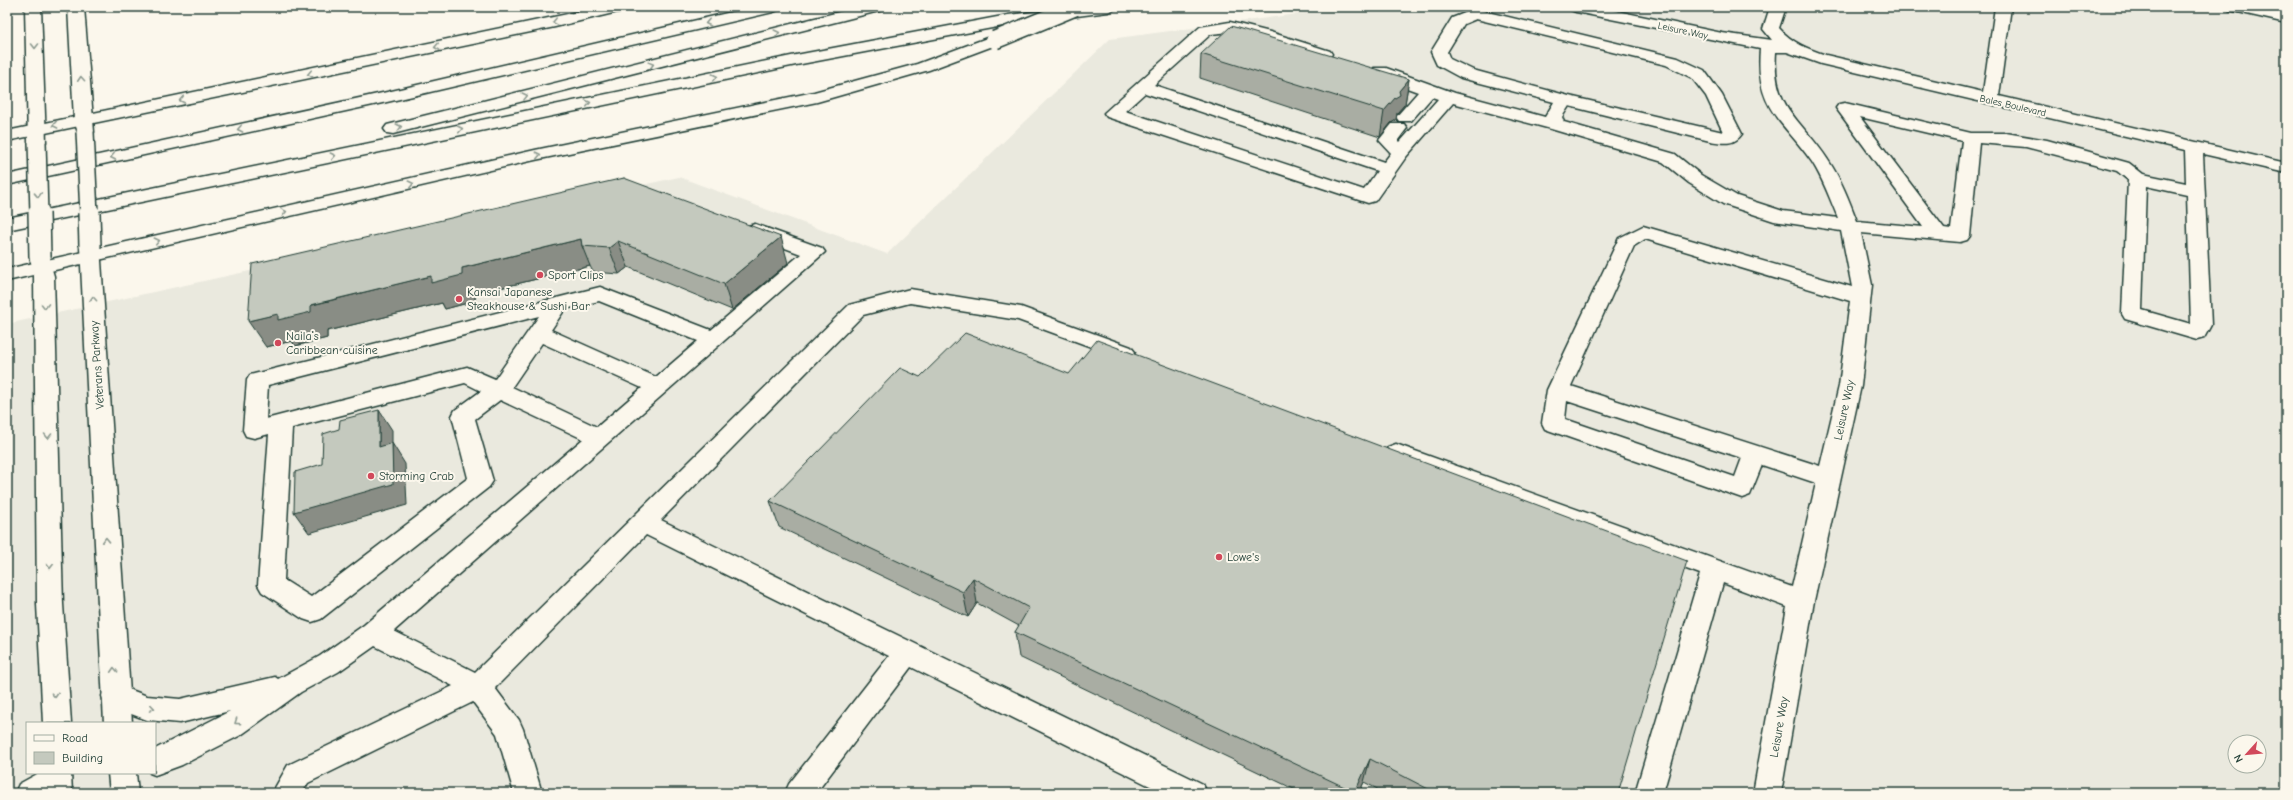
<svg xmlns="http://www.w3.org/2000/svg" width="2293" height="800" viewBox="0 0 2293 800" font-family="'Comic Neue',sans-serif">
<rect width="100%" height="100%" fill="#fbf7ec"/>
<filter id="ink" filterUnits="userSpaceOnUse"><feTurbulence type="fractalNoise" baseFrequency=".025" numOctaves="2"/><feDisplacementMap in="SourceGraphic" scale="8" xChannelSelector="R" yChannelSelector="G"/><feConvolveMatrix kernelMatrix="1 2 1 2 8 2 1 2 1" color-interpolation-filters="sRGB"/></filter>
<g filter="url(#ink)">
<path fill="#eae9de" fill-rule="evenodd" d="M1350 7H2286V793H7V324L679 177 887 254 1110 39ZM27 723H155V773H27ZM2235 742H2259V766H2235Z"/>
<g fill="none" stroke-linecap="round" stroke-linejoin="round">
<defs>
<path id="minor" d="M1568 7H1598L1722 33 1772 40 1763 29 1770 7H1786L1779 28C1792 43 1808 49 1826 55L1983 92 1995 7H2011L1999 96 2286 163V173L2203 154 2211 325 2204 338 2197 340 2125 319 2122 314 2128 180 2117 171 2026 147 1979 143 1970 236 1967 240 1960 242 1861 233 1872 285 1861 386 1814 601 1781 793H1753L1787 607 1723 583 1663 793H1635L1700 574 1388 459 1385 453 1388 447 1396 444 1404 447 1792 587 1816 483 1762 465 1750 495 1742 498 1545 429 1542 423 1547 390 1619 238 1643 226 1852 287 1841 231 1774 221 1723 204 1689 183 1663 162 1551 129 1453 103 1406 157 1375 201 1368 203 1107 117 1104 113 1200 27 1230 22 1270 32 1330 51 1332 54 1330 57 1324 59 1230 32 1211 34 1154 85 1384 162 1391 153 1379 140 1392 124H1404L1407 128 1398 140 1400 142 1438 99 1432 97 1411 121H1399L1396 117 1418 92 1374 76 1372 72 1374 68H1386L1455 93 1545 117 1554 102 1461 78 1437 65 1431 52 1452 18 1475 9 1678 58 1704 70 1722 95 1742 134C1734 146 1723 143 1710 141L1569 106 1562 117 1564 122 1675 154 1701 175 1737 196 1783 211 1838 218C1830 199 1823 179 1812 162 1782 119 1755 109 1760 49L1576 12 1571 10ZM1476 19 1666 65 1692 78 1706 96 1723 132 1569 96 1473 70 1450 59 1447 52 1464 24ZM1776 52H1787L1821 64 2185 150 2186 183 2143 174 2129 163 2047 140 2006 133H1971L1845 103 1839 104 1836 108 1923 227 1857 221C1849 200 1841 179 1828 160 1801 118 1772 110 1776 52ZM1145 93 1377 171 1364 190 1125 111ZM1860 117 1962 141 1951 229 1944 228ZM2146 186 2187 195 2191 324 2142 310ZM1645 239 1850 301 1839 386 1820 466 1571 386 1634 246ZM1567 401 1742 458 1735 477 1565 419Z
M2226 7H2256L2286 13V23L2229 10Z
M755 224 822 248 825 252 394 631 475 672 849 305 910 289 1021 307 1131 347 1135 352 1131 357 1124 359 1018 320 910 303 863 315 661 520 1203 784 1207 793H1164L911 667 816 793H785L789 784 889 656 646 535 495 688 519 720 523 729 542 793H514L497 734 473 702 308 783 302 793H272L288 765 453 686 375 646 338 672 301 692 241 735 182 765 155 775 150 773H155V749L230 711 180 723 147 720 105 704 102 696 105 688 115 684 147 696 180 699 275 677 278 679 320 656 364 625 583 439 500 400 475 419 493 481 489 487 321 619 312 622 303 619 262 592 258 585 269 434 254 438 246 436 243 430 247 380 250 375 600 287 711 330 801 254 748 234 745 230 748 226ZM599 301 698 341 656 377 551 330 565 309ZM539 316 495 379 467 367 266 419 268 385ZM542 343 642 388 597 427 512 387ZM465 383 481 391 455 410 452 416 468 478 311 597 284 580 292 428Z
M39 773H69L71 778C61 800 35 793 15 793L19 784Z"/>
<path id="major" d="M25 7H41L46 142 43 146H31L28 142Z
M68 7H84L94 132 91 136H79L74 120Z
M90 240 97 242 100 246 132 723H104L80 246 83 242Z
M40 251 47 253 54 276 63 604 71 723H43L37 604 34 276 30 257 33 253Z
M43 773H71L72 793H44Z
M108 773H136L138 793H110Z"/>
<path id="highway" d="M601 7H629L626 10 555 27 7 141V131Z
M753 7H781L778 10 773 12 387 102 7 185V175L387 92Z
M859 7H886L883 10 393 134 387 133 384 129 387 125Z
M1072 7H1116L1113 10 1108 12 1008 25 796 65 7 230V218L796 55 1008 15Z
M995 35 1001 37 1003 40 1001 43 929 70 817 102 535 160 7 281V269L535 150 814 92 917 64Z"/>
</defs>
<use href="#minor" stroke="#1f3d34" stroke-width="3"/>
<use href="#major" stroke="#1f3d34" stroke-width="3"/>
<use href="#highway" stroke="#1f3d34" stroke-width="3"/>
<use href="#minor" fill="#fbf7ec" fill-rule="evenodd"/>
<use href="#major" fill="#fbf7ec" fill-rule="evenodd"/>
<use href="#highway" fill="#fbf7ec" fill-rule="evenodd"/>
<defs>
<path id="major-bridge-far1" d="M85 132 89 214
M37 142 39 214"/>
<path id="major-bridge" d="M39 213 40 257
M89 213 90 246"/>
<path id="highway-bridge" d="M995 40 1075 7"/>
</defs>
<use href="#major-bridge-far1" stroke="#1f3d34" stroke-width="20" stroke-linecap="butt"/>
<use href="#major-bridge" stroke="#1f3d34" stroke-width="24" stroke-linecap="butt"/>
<use href="#highway-bridge" stroke="#1f3d34" stroke-width="20" stroke-linecap="butt"/>
<use href="#major-bridge-far1" stroke="#fbf7ec" stroke-width="17"/>
<use href="#major-bridge" stroke="#fbf7ec" stroke-width="21"/>
<use href="#highway-bridge" stroke="#fbf7ec" stroke-width="17"/>
</g>
<path fill="#a9ada3" stroke="#1f3d34" d="M1201 54 1409 79 1405 104 1397 113 1396 120 1391 123 1380 137 1200 78Z
M624 178 788 263 732 310 628 267 619 274 593 272 590 266 475 294V301L445 309 442 303 327 331V338L295 346 292 341 266 347Z
M770 501 1618 793H1385L1364 782 1359 793H1302L1019 657 1015 632 1019 626 977 603 968 617 779 527Z"/>
<path fill="#898d85" stroke="#1f3d34" d="M1409 79 1405 104 1397 113 1396 120 1391 123 1380 137 1384 111 1399 91Z
M781 237 788 263 732 310 724 284Z
M581 239 582 246 590 266 475 294V301L445 309 442 303 327 331V338L295 346 292 341 266 347 248 321 462 268Z
M618 241 628 267 619 274 609 248Z
M379 410 392 430V467L379 447Z
M392 443 405 464 407 505 309 533 294 512Z
M973 578 977 603 968 617 963 592Z
M1370 759 1364 782 1359 793H1354Z"/>
<path fill="#c4c9be" stroke="#1f3d34" d="M1231 26 1409 79 1399 91 1400 95 1395 98 1384 111 1201 54Z
M624 178 781 237 724 284 618 241 609 248 582 246 581 239 462 268V275L431 283V276L311 305V312L278 320V314L248 321 252 264Z
M965 333 1069 374 1097 340 1687 561 1618 793H1436L1370 759 1355 792 1015 632 1029 608 973 578 963 592 770 501 900 368 920 377Z
M379 410V447L392 443 393 484 294 512 295 472 322 464 323 434 339 429 340 420Z"/>
<defs><path id="oneway-chevron" d="M-2-3.5L2.5 0L-2 3.5" fill="none" stroke-width="1.6" stroke-linecap="round" stroke-linejoin="round"/></defs>
<g stroke="#8d9a90">
<use href="#oneway-chevron" transform="translate(555 22) rotate(167)"/>
<use href="#oneway-chevron" transform="translate(708 23) rotate(167)"/>
<use href="#oneway-chevron" transform="translate(777 33) rotate(-14)"/>
<use href="#oneway-chevron" transform="translate(35 46) rotate(90)"/>
<use href="#oneway-chevron" transform="translate(437 47) rotate(168)"/>
<use href="#oneway-chevron" transform="translate(651 65) rotate(-15)"/>
<use href="#oneway-chevron" transform="translate(310 74) rotate(168)"/>
<use href="#oneway-chevron" transform="translate(715 77) rotate(-12)"/>
<use href="#oneway-chevron" transform="translate(81 79) rotate(-94)"/>
<use href="#oneway-chevron" transform="translate(525 96) rotate(-14)"/>
<use href="#oneway-chevron" transform="translate(182 100) rotate(168)"/>
<use href="#oneway-chevron" transform="translate(588 103) rotate(-12)"/>
<use href="#oneway-chevron" transform="translate(55 125) rotate(169)"/>
<use href="#oneway-chevron" transform="translate(399 127) rotate(-14)"/>
<use href="#oneway-chevron" transform="translate(240 129) rotate(168)"/>
<use href="#oneway-chevron" transform="translate(460 129) rotate(-12)"/>
<use href="#oneway-chevron" transform="translate(538 155) rotate(-12)"/>
<use href="#oneway-chevron" transform="translate(333 156) rotate(-12)"/>
<use href="#oneway-chevron" transform="translate(113 157) rotate(168)"/>
<use href="#oneway-chevron" transform="translate(411 184) rotate(-13)"/>
<use href="#oneway-chevron" transform="translate(38 195) rotate(88)"/>
<use href="#oneway-chevron" transform="translate(284 212) rotate(-13)"/>
<use href="#oneway-chevron" transform="translate(157 241) rotate(-13)"/>
<use href="#oneway-chevron" transform="translate(93 299) rotate(-94)"/>
<use href="#oneway-chevron" transform="translate(45 306) rotate(89)"/>
<use href="#oneway-chevron" transform="translate(48 436) rotate(90)"/>
<use href="#oneway-chevron" transform="translate(106 540) rotate(-92)"/>
<use href="#oneway-chevron" transform="translate(50 566) rotate(89)"/>
<use href="#oneway-chevron" transform="translate(114 670) rotate(-93)"/>
<use href="#oneway-chevron" transform="translate(55 695) rotate(87)"/>
<use href="#oneway-chevron" transform="translate(152 708) rotate(9)"/>
<use href="#oneway-chevron" transform="translate(237 722) rotate(146)"/>
</g>
</g>
<g fill="#d1495b" stroke="#fbf7ec" stroke-width="1.5">
<circle cx="540" cy="275" r="4"/>
<circle cx="459" cy="299" r="4"/>
<circle cx="278" cy="343" r="4"/>
<circle cx="371" cy="476" r="4"/>
<circle cx="1219" cy="557" r="4"/>
</g>
<g text-anchor="middle" stroke-width="4" stroke-linejoin="round" paint-order="stroke">
<g font-size="10" fill="#1f3d34" stroke="#fbf7ec">
<text transform="translate(1683 30) rotate(12)" y="4">Leisure Way</text>
<text transform="translate(2013 105) rotate(13)" y="4">Bales Boulevard</text>
</g>
<g font-size="12" fill="#1f3d34" stroke="#fbf7ec" text-anchor="start">
<text x="548" y="279">Sport Clips</text>
<text x="467" y="296">Kansai Japanese<tspan x="467" dy="14">Steakhouse &amp; Sushi Bar</tspan></text>
<text x="286" y="340">Naila’s<tspan x="286" dy="14">Caribbean cuisine</tspan></text>
<text x="379" y="480">Storming Crab</text>
<text x="1227" y="561">Lowe's</text>
</g>
<g font-size="12" fill="#1f3d34" stroke="#fbf7ec">
<text transform="translate(97 365) rotate(-94)" y="4">Veterans Parkway</text>
<text transform="translate(1844 410) rotate(-78)" y="4">Leisure Way</text>
<text transform="translate(1779 727) rotate(-80)" y="4">Leisure Way</text>
</g>
</g>
<rect width="2293" height="800" fill="none" stroke="#fbf7ec" stroke-width="24"/>
<rect x="12" y="12" width="2269" height="776" fill="none" stroke="#1f3d34" stroke-width="1.5" filter="url(#ink)"/>
<rect x="26" y="722" width="130" height="52" fill="#fbf7ec" stroke="#a3ada2"/>
<rect x="34" y="735" width="20" height="6" fill="#fbf7ec" stroke="#a3ada2"/>
<text x="62" y="742" font-size="12" fill="#1f3d34">Road</text>
<rect x="34" y="752" width="20" height="12" fill="#c4c9be" stroke="#a3ada2"/>
<text x="62" y="762" font-size="12" fill="#1f3d34">Building</text>
<g transform="translate(2247 754) rotate(243)"><circle r="19" fill="#fbf7ec" stroke="#a3ada2"/>
<path d="M0-3L7 15L0 10L-7 15Z" fill="#d1495b"/>
<text y="-6" font-size="11" font-weight="bold" text-anchor="middle" fill="#1f3d34">N</text>
</g>
</svg>
